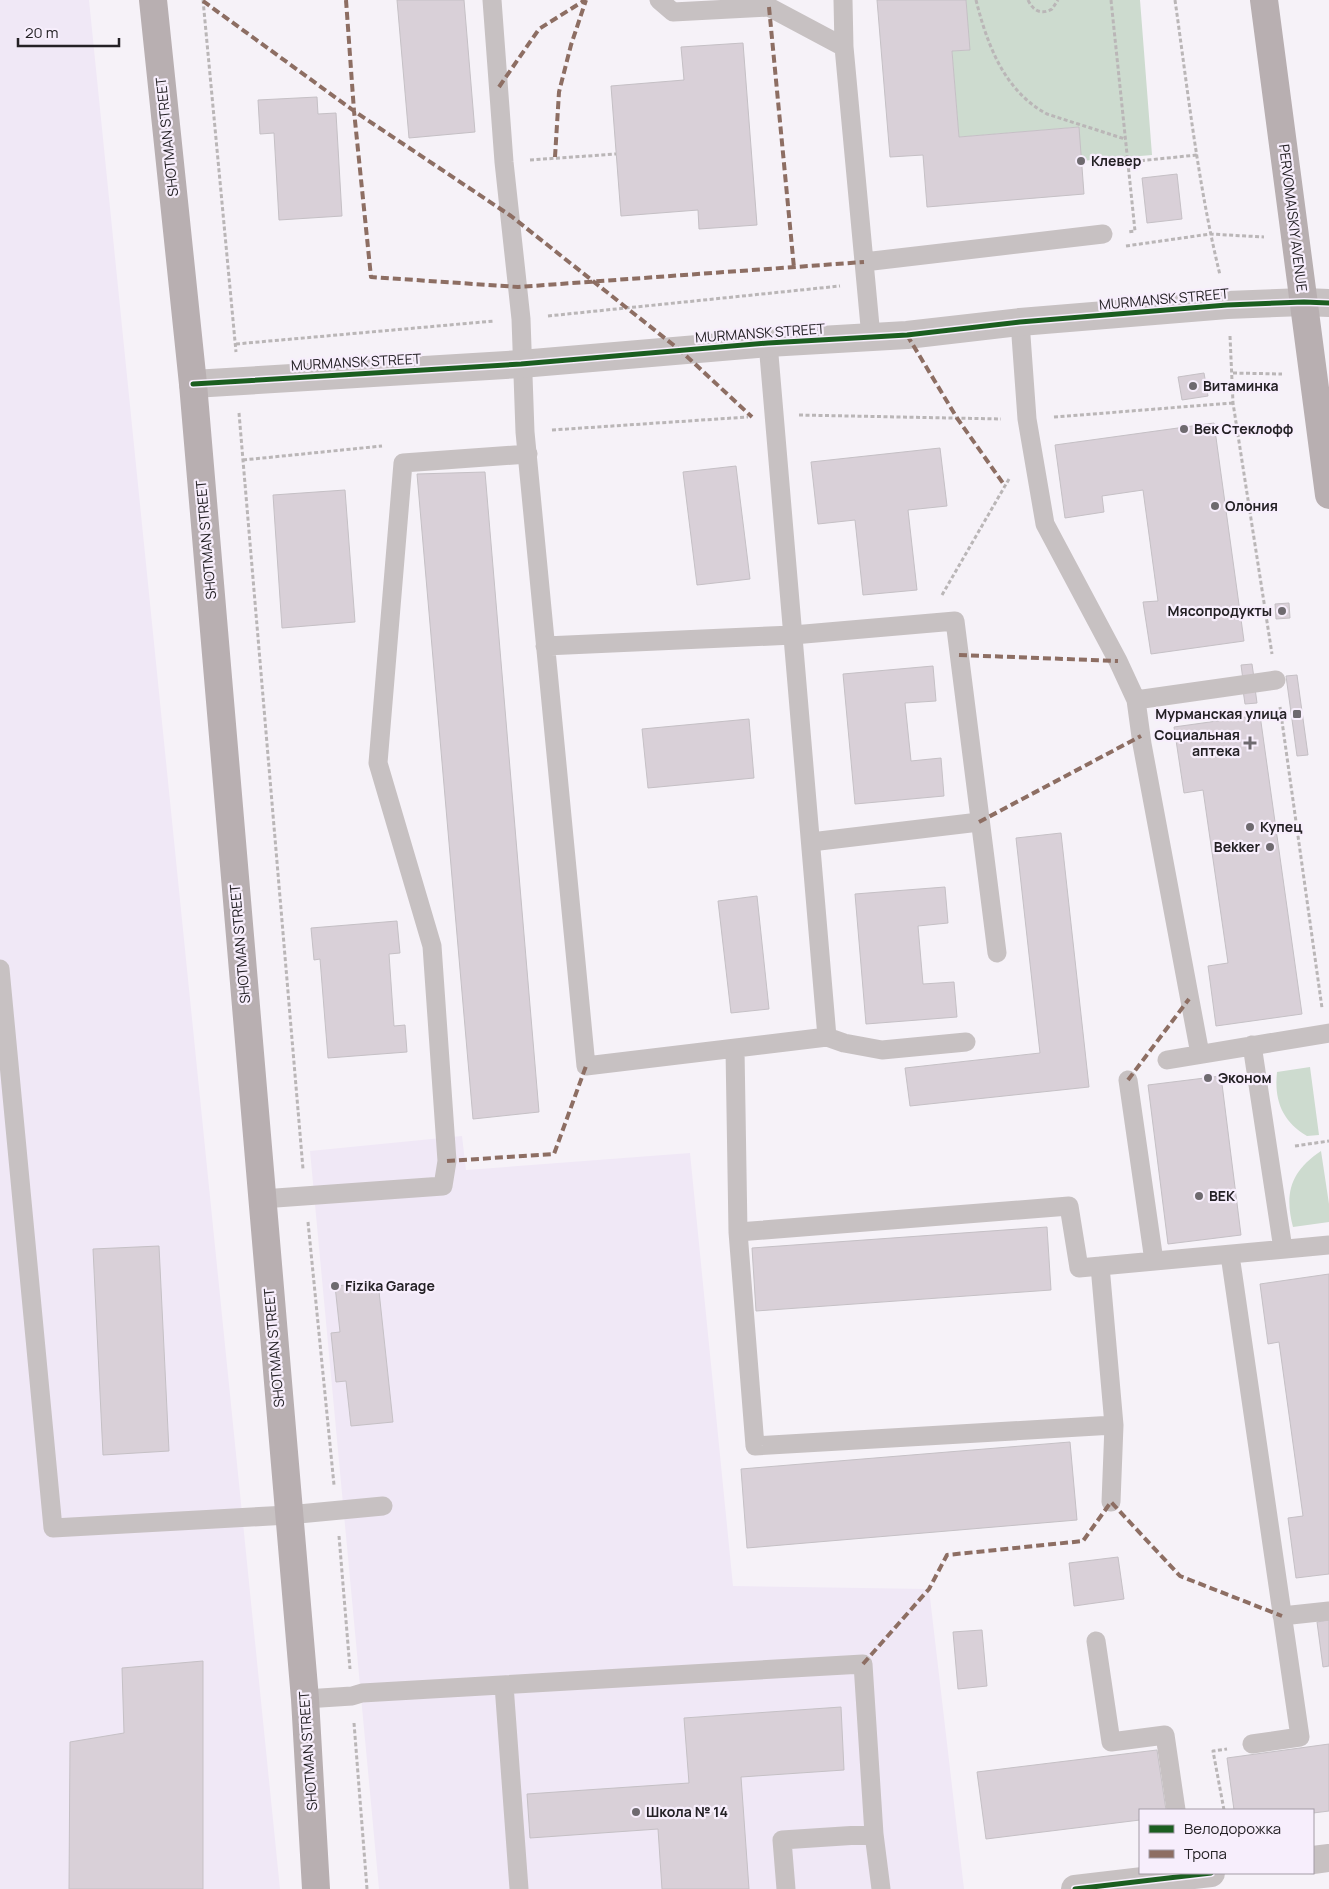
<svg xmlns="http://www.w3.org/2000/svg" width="1329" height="1889" viewBox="0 0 1329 1889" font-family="Manrope,sans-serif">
<rect width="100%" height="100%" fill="#f6f2f8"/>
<path fill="#f0e8f6" d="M0 0H89L280 1889H0Z
M462 1136 466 1170 690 1153 733 1586 929 1589 964 1889H379L310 1151Z"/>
<path fill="#cddbcf" d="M966 0H1140L1152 155 1081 161 1078 127 959 137 952 51 969 50Z
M1310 1067 1319 1135 1307 1136C1282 1121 1274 1100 1277 1072Z
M1321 1151 1329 1204V1222L1293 1227C1284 1193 1291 1171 1321 1151Z"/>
<path fill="#d9d0d8" stroke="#c5c0c5" d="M397 0H464L475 132 409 138Z
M877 0H966L970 50 952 51 959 137 1079 127 1084 194 927 207 923 155 890 157Z
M743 43 757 225 699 229 698 210 621 216 611 86 684 80 681 47Z
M317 97 318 114 336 113 342 216 279 220 274 133 260 134 258 100Z
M1177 174 1182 219 1147 223 1142 178Z
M1204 373 1208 396 1182 400 1178 377Z
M1214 423 1244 641 1151 654 1143 602 1158 601 1143 490 1102 496 1104 512 1065 518 1055 445Z
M940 448 947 506 908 510 917 590 863 595 855 520 818 524 811 462Z
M736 466 750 579 697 585 683 472Z
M485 472 539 1112 473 1119 417 474Z
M345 490 355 622 282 628 273 495Z
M1289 603 1290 618 1276 619 1275 604Z
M1252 664 1254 678 1243 680 1241 665Z
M933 666 936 701 905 703 911 761 941 758 944 796 855 804 843 674Z
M1297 675 1308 755 1297 756 1286 676Z
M1255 688 1257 703 1245 704 1243 690Z
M1260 715 1302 1014 1216 1026 1208 966 1228 963 1203 790 1184 793 1174 727Z
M749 719 754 778 648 788 642 729Z
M1061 833 1089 1087 910 1106 905 1068 1040 1053 1016 838Z
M945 887 948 923 918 926 923 984 954 982 957 1017 866 1024 855 894Z
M757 896 769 1009 731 1013 718 901Z
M397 921 400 953 389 954 394 1026 405 1025 407 1052 328 1058 320 959 314 960 311 928Z
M1221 1076 1241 1235 1168 1244 1148 1085Z
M1047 1227 1051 1290 756 1311 752 1248Z
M159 1246 169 1451 103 1455 93 1249Z
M1329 1274V1574L1296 1578 1288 1518 1303 1516 1279 1342 1268 1344 1260 1284Z
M378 1282 393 1422 351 1426 346 1381 336 1382 331 1333 340 1332 335 1286Z
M1070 1442 1077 1520 747 1548 741 1469Z
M1118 1557 1124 1599 1074 1606 1069 1563Z
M1329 1620V1666L1323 1667 1317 1622Z
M982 1630 987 1686 958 1689 953 1632Z
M203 1661V1889H69L70 1742 124 1733 122 1668Z
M841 1707 844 1770 741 1777 749 1889H662L658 1829 530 1838 527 1794 689 1783 684 1718Z
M1329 1744V1811L1313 1813V1810H1234L1227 1758Z
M1157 1750 1166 1810H1140V1820L986 1839 977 1772Z"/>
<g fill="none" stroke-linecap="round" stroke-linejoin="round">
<path stroke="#bab6b7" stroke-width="3" stroke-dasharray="4 2.5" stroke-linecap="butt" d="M203 0 236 352
M976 0C987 44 1004 91 1047 114L1125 139
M1028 0C1033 11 1042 15 1052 9L1058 0
M1111 0 1135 231 1128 232
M1175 0C1188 92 1198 185 1220 275
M530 160 616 154
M1128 162 1197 155
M1126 246 1210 234 1264 237
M548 316 840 286
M1230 336 1233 403 1272 654
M236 344 494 321
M1233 373 1282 374
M239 413 303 1169
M799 415 1001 419
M1054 417 1233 403
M552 430 748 417
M243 460 382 446
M942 595 1009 479
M1280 707 1322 1008
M1295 1146 1329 1141
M308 1222 334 1485
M339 1536 350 1669
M354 1723 367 1889
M1224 1810 1213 1751 1227 1749"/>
<path stroke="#c7c1c2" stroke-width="19" d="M492 0 504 162 521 319 525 432 586 1066 827 1037 844 1043 882 1050 966 1042
M659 0 673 12 769 7 844 47
M843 0 844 47 871 337
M864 262 1103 234
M1020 322 1027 419 1045 524 1118 661 1136 700 1142 744 1200 1054
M768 343 827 1037
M545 646 793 635 955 621 997 953
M1136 700 1276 680
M811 842 979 822
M0 969 53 1528 288 1515 383 1506
M1252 1045 1283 1249
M735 1049 738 1232 755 1446 1114 1425 1100 1266
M1167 1060 1329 1033
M1128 1080 1154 1261
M262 1199 443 1186 447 1161 432 946 378 763 403 463 528 454
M738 1232 1069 1206 1079 1268 1329 1245
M1230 1255 1300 1737 1252 1744
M1111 1502 1114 1425
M1282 1616 1329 1611
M1096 1641 1111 1742 1165 1735 1176 1810
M504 1685 519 1889
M305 1699 352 1696 362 1693 863 1664 874 1834 881 1889
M786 1889 782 1840 874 1834"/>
<path stroke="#c7c1c2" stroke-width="28" d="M193 384 521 364 768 343 907 335 1020 322 1227 305 1304 302
M1313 1860 1329 1858
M1075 1889 1211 1873"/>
<path stroke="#c7c1c2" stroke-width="28" d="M1304 302 1329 303"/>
<path stroke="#b8afb1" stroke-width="28" d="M153 0 193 384 305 1699 316 1889
M1264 0 1329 495"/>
<path stroke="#8d6e63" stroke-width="4" stroke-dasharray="8 4" stroke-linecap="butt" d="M346 0 354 111 371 277 518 287 864 262
M203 1 354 111 511 216 681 351 752 417
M769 7 794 268
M499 87 539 29 585 0
M555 157 559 92 571 45 586 0
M907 335 957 418 1005 486
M959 655 1118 661
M979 822 1141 736
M1128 1080 1189 999
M447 1161 554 1154 586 1066
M863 1664 929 1589 947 1555 1083 1541 1111 1502 1180 1576 1282 1616"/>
<defs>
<path id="cycleway" d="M193 384 521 364 768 343 907 335 1020 322 1227 305 1304 302 1329 303
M1075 1889 1211 1873"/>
</defs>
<use href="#cycleway" stroke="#f7eefc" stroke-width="8"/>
<use href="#cycleway" stroke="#1b5e20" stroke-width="5"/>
</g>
<g fill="#6e6a6f" stroke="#f7eefc" stroke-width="2">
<circle cx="1081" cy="161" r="5"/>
<circle cx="1193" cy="386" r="5"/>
<circle cx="1184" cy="429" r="5"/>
<circle cx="1215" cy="506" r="5"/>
<circle cx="1282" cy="611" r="5"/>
<rect x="1292" y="709" width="10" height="10" rx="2.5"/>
<path d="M1247.5 735.5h5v5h5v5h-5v5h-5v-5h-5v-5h5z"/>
<circle cx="1250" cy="827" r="5"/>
<circle cx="1270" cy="847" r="5"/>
<circle cx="1208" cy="1078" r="5"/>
<circle cx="1199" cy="1196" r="5"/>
<circle cx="335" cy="1286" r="5"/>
<circle cx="636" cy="1812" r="5"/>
</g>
<g text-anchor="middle" stroke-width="4.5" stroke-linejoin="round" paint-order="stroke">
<g font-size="14" fill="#242125" stroke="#f7eefc">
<text transform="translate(167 137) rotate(-96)" y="5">SHOTMAN STREET</text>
<text transform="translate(1293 218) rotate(83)" y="5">PERVOMAISKIY AVENUE</text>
<text transform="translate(1164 299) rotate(-5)" y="5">MURMANSK STREET</text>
<text transform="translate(760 333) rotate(-4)" y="5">MURMANSK STREET</text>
<text transform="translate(356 362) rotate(-3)" y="5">MURMANSK STREET</text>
<text transform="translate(206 540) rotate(-95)" y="5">SHOTMAN STREET</text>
<text transform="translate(240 944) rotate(-95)" y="5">SHOTMAN STREET</text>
<text transform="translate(274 1348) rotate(-95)" y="5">SHOTMAN STREET</text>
<text transform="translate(308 1751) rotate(-94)" y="5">SHOTMAN STREET</text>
</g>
<g font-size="14" font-weight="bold" fill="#242125" stroke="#f7eefc" text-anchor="start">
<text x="1091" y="166">Клевер</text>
<text x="1203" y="391">Витаминка</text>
<text x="1194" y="434">Век Стеклофф</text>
<text x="1225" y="511">Олония</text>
<text x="1272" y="616" text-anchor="end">Мясопродукты</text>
<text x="1287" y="719" text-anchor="end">Мурманская улица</text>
<text x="1240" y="740" text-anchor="end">Социальная<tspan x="1240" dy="16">аптека</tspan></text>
<text x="1260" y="832">Купец</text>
<text x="1260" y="852" text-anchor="end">Bekker</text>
<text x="1218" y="1083">Эконом</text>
<text x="1209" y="1201">ВЕК</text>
<text x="345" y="1291">Fizika Garage</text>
<text x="646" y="1817">Школа № 14</text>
</g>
</g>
<rect x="1139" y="1809" width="175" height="65" fill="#f7eefc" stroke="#a39ca6"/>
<rect x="1149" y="1825" width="25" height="8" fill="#1b5e20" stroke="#a39ca6"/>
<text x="1184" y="1834" font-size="15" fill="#242125">Велодорожка</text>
<rect x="1149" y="1850" width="25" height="8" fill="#8d6e63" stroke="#a39ca6"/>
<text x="1184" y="1859" font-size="15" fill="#242125">Тропа</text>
<path d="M18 38v8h101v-8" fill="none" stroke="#242125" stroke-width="2.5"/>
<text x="25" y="38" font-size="15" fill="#242125" stroke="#f7eefc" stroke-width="4" paint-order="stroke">20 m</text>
</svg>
